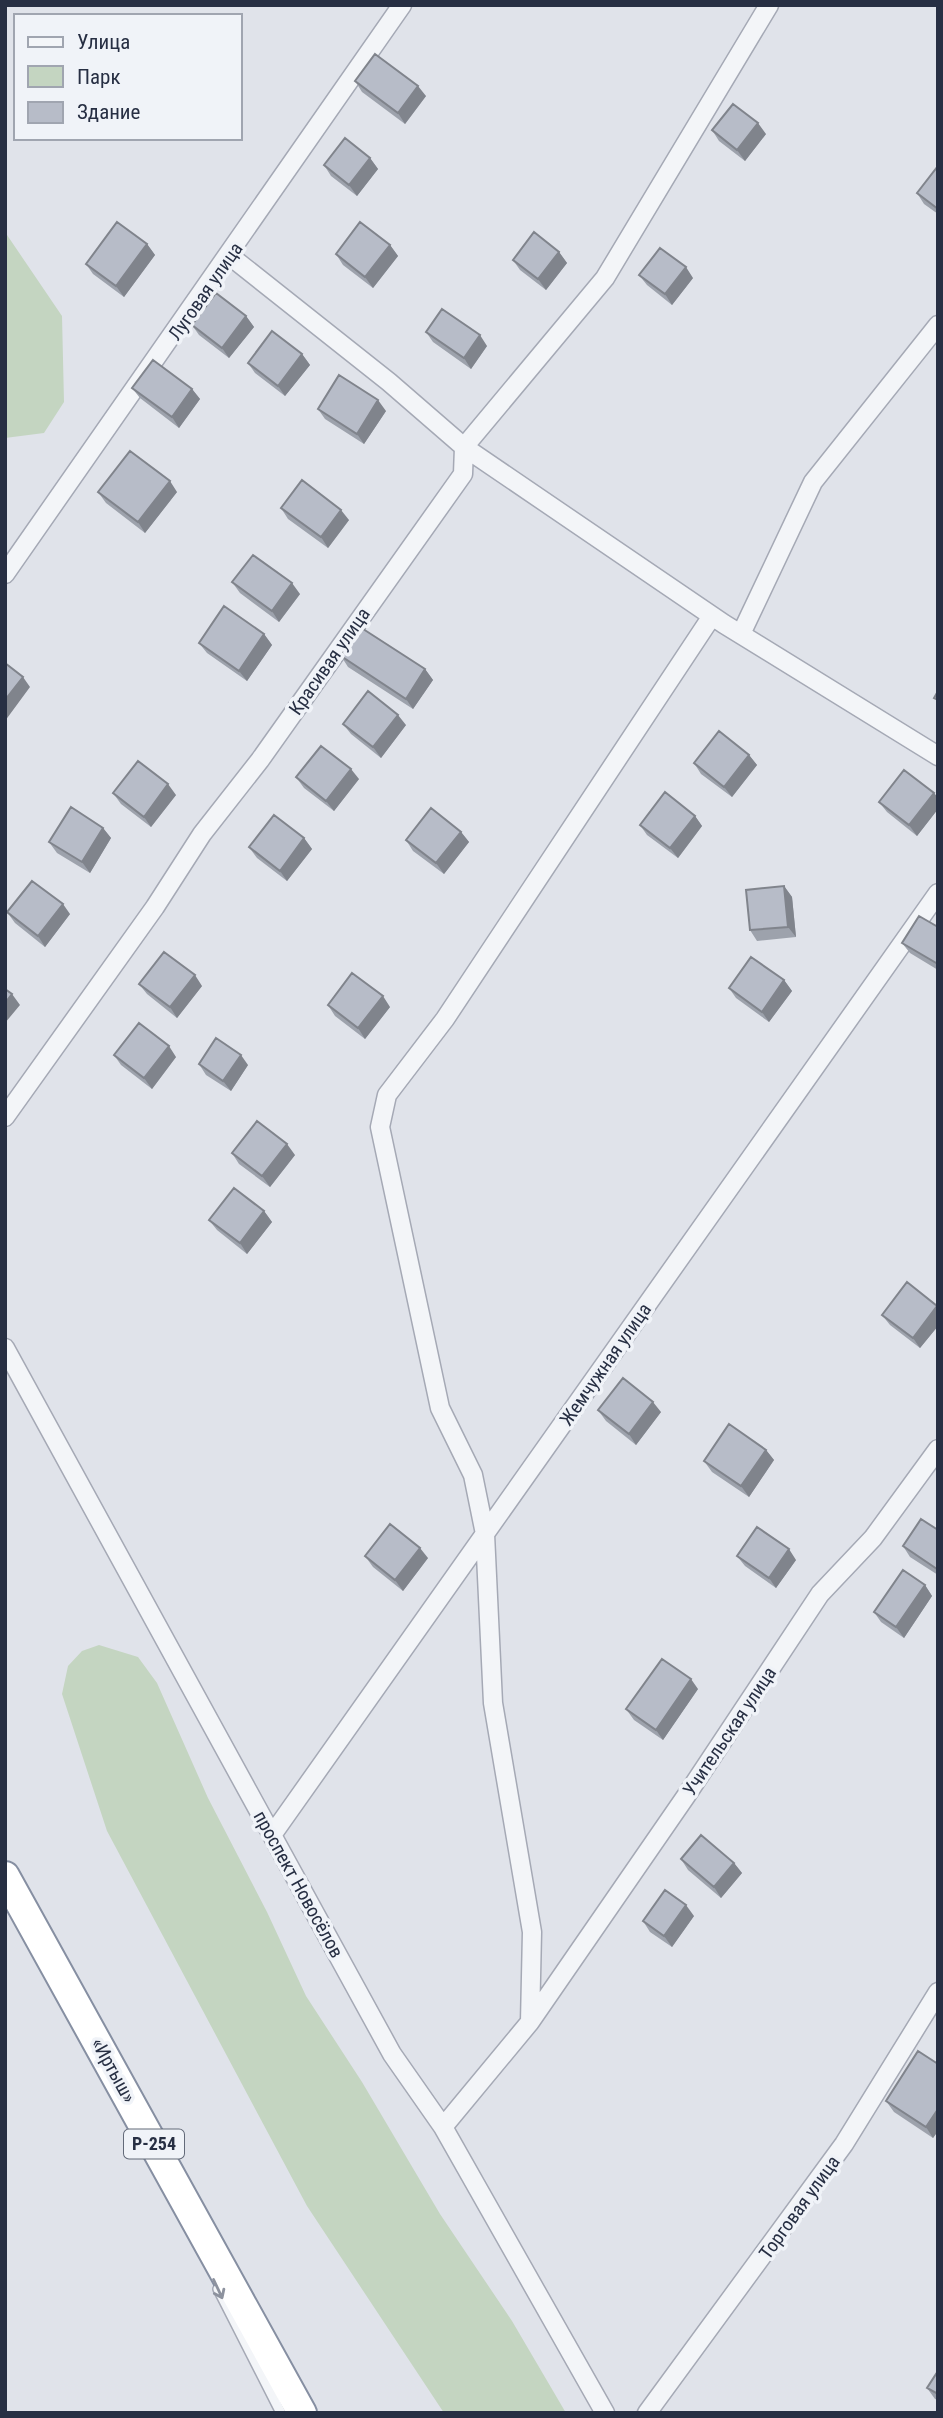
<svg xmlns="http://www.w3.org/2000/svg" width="943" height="2418" viewBox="0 0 943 2418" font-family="'Roboto Condensed',sans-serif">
<rect width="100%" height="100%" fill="#e0e3ea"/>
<path fill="#c4d5c1" d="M5 232 62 316 64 402 44 433 5 438Z
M99 1645 138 1657 157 1683 208 1798 267 1912 306 1996 362 2082 440 2214 512 2321 566 2413H444L307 2206 107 1831 62 1694 68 1666 82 1651Z"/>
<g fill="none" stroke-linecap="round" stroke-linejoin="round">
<defs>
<path id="service" d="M218 2289 281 2413"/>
<path id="minor" d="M769 5 605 278 464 447 724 624 938 756
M5 574 402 5
M741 634 813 482 938 325
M5 1117 155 907 202 834 260 760 463 474 464 447 389 382 230 256
M5 1348 392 2054 443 2127 605 2413
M272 1835 938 893
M530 2022 686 1796 820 1594 873 1538 938 1449
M443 2127 530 2022 532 1932 493 1703 485 1534 473 1475 440 1408 380 1127 387 1095 445 1019 712 616
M647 2413 844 2144 938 1992"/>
<path id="trunk" d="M5 1876 302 2413"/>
</defs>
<use href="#service" stroke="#a5a9b5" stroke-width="12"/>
<use href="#minor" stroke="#a5a9b5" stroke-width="21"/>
<use href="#trunk" stroke="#868fa2" stroke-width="32"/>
<use href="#service" stroke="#f3f5f8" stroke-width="9"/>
<use href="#minor" stroke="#f3f5f8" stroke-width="18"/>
<use href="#trunk" stroke="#fff" stroke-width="28"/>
</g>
<path fill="#9da2ac" d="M355 81 426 96 405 124 362 92Z
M712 130 766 134 745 161 719 141Z
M370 158 378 169 357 196 331 176 324 165Z
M938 166V214L924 204 917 193Z
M147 244 155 255 124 297 93 274 86 264Z
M390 245 398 256 373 288 343 265 336 254Z
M559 252 567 263 546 290 520 270 513 260Z
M639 275 693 278 672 305 647 285Z
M246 316 254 327 229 358 199 335 192 325Z
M426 332 487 346 471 369 433 342Z
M302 354 310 365 285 396 255 373 248 363Z
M132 388 192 389 200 399 179 428 140 398Z
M318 409 386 411 364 444 325 419Z
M98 492H177L145 533 106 503Z
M281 508 349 520 328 548 288 519Z
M232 582 300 594 279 622 240 593Z
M264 634 272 645 247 681 207 653 199 643Z
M341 656 425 669 433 680 413 709 348 667Z
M343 724 406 725 381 758 351 734Z
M749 755 757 765 732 797 701 774 694 763Z
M296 777 359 779 334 811 304 788Z
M113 793 176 795 151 827 121 804Z
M934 793 938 798V809L917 836 887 812 879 802Z
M695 816 702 826 678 858 647 835 640 825Z
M103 828 111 838 90 873 57 853 49 842Z
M461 832 469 842 444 874 413 851 406 840Z
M304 838 312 849 287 881 257 858 249 847Z
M784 886 792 897 796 937 757 941 750 930Z
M7 912 70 914 45 947 15 923Z
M938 927V970L910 953 902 943Z
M784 980 792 991 769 1022 736 998 729 988Z
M139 984 202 986 177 1018 147 994Z
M328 1005 390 1007 365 1039 335 1016Z
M114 1055 176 1057 152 1089 121 1065Z
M199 1064 248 1065 231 1091 206 1075Z
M232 1153 295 1155 270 1187 239 1164Z
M264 1211 272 1222 247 1254 217 1230 209 1220Z
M907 1282 938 1306V1326L920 1348 890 1325 882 1315Z
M598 1410 661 1412 636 1445 606 1421Z
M766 1450 774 1460 749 1497 712 1472 704 1461Z
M938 1530V1575L910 1557 903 1546Z
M365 1556 428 1558 403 1591 373 1567Z
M737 1556 796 1560 776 1588 745 1566Z
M925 1585 932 1596 904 1638 881 1622 874 1612Z
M698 1689 663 1740 634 1720 626 1709Z
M681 1859 734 1863 742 1873 721 1898 688 1870Z
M694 1916 672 1947 650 1932 643 1921Z
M938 2064V2131L933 2138 894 2112 886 2101Z
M938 2371V2400L935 2399 927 2388Z"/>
<path fill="#80848c" d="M418 86 426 96 405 124 398 113Z
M758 123 766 134 745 161 737 150Z
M370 158 378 169 357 196 349 185Z
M147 244 155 255 124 297 116 286Z
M390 245 398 256 373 288 365 277Z
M559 252 567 263 546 290 538 279Z
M686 267 693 278 672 305 665 294Z
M246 316 254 327 229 358 222 348Z
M480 335 487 346 471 369 464 358Z
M302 354 310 365 285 396 278 386Z
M192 389 200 399 179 428 172 417Z
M378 400 386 411 364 444 357 434Z
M170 481 177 492 145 533 138 522Z
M341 510 349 520 328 548 321 537Z
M292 583 300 594 279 622 272 611Z
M264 634 272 645 247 681 239 671Z
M425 669 433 680 413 709 406 699Z
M23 677 30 687 5 721V700Z
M398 715 406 725 381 758 373 747Z
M749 755 757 765 732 797 724 787Z
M351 769 359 779 334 811 326 801Z
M168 784 176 795 151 827 144 817Z
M934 793 938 798V809L917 836 909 825Z
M695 816 702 826 678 858 670 848Z
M103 828 111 838 90 873 82 862Z
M461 832 469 842 444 874 436 863Z
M304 838 312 849 287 881 280 871Z
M784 886 792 897 796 937 788 927Z
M63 904 70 914 45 947 38 936Z
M195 975 202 986 177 1018 170 1007Z
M784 980 792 991 769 1022 762 1012Z
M12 994 20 1005 5 1023V1003Z
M383 996 390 1007 365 1039 358 1028Z
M169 1046 176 1057 152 1089 144 1078Z
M241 1055 248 1065 231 1091 223 1081Z
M287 1144 295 1155 270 1187 262 1176Z
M264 1211 272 1222 247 1254 240 1243Z
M937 1306 938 1326 920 1348 913 1338Z
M653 1402 661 1412 636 1445 629 1434Z
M766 1450 774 1460 749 1497 741 1486Z
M420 1548 428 1558 403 1591 395 1580Z
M789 1549 796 1560 776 1588 769 1578Z
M925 1585 932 1596 904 1638 896 1627Z
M691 1679 698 1689 663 1740 656 1730Z
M734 1863 742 1873 721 1898 714 1887Z
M686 1905 694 1916 672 1947 664 1936Z
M938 2109V2131L933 2138 926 2127Z"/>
<path fill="#b7bcc8" stroke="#80848c" stroke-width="2" d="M375 54 418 86 398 113 355 81Z
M733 104 758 123 737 150 712 130Z
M345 138 370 158 349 185 324 165Z
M938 166V209L917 193Z
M117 222 147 244 116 286 86 264Z
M360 222 390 245 365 277 336 254Z
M534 232 559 252 538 279 513 260Z
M660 248 686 267 665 294 639 275Z
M216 293 246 316 222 348 192 325Z
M442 309 480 335 464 358 426 332Z
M272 331 302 354 278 386 248 363Z
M153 360 192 389 172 417 132 388Z
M339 375 378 400 357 434 318 409Z
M130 451 170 481 138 522 98 492Z
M302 480 341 510 321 537 281 508Z
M253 555 292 583 272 611 232 582Z
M224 606 264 634 239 671 199 643Z
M360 627 425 669 406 699 341 656Z
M5 663 23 677 5 700Z
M368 691 398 715 373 747 343 724Z
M938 691V700L934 698Z
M719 731 749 755 724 787 694 763Z
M321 746 351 769 326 801 296 777Z
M138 761 168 784 144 817 113 793Z
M904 770 934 793 909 825 879 802Z
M665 792 695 816 670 848 640 825Z
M71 807 103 828 82 862 49 842Z
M431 808 461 832 436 863 406 840Z
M274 815 304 838 280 871 249 847Z
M32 881 63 904 38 936 7 912Z
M784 886 788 927 750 930 746 890Z
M919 916 938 927V964L902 943Z
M164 952 195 975 170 1007 139 984Z
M751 957 784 980 762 1012 729 988Z
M352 973 383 996 358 1028 328 1005Z
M5 989 12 994 5 1003Z
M139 1023 169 1046 144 1078 114 1055Z
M216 1038 241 1055 223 1081 199 1064Z
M257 1121 287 1144 262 1176 232 1153Z
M234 1188 264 1211 240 1243 209 1220Z
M907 1282 937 1306 913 1338 882 1315Z
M623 1378 653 1402 629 1434 598 1410Z
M729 1424 766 1450 741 1486 704 1461Z
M921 1519 938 1530V1567L937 1569 903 1546Z
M390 1524 420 1548 395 1580 365 1556Z
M757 1527 789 1549 769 1578 737 1556Z
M903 1570 925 1585 896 1627 874 1612Z
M662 1659 691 1679 656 1730 626 1709Z
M701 1835 734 1863 714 1887 681 1859Z
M665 1890 686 1905 664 1936 643 1921Z
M918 2051 938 2064V2109L926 2127 886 2101Z
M938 2371V2394L927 2388Z"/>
<defs><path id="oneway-shaft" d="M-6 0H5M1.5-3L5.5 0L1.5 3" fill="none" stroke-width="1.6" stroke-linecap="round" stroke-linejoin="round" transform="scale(1.75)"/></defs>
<use stroke="#8d929e" href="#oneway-shaft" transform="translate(218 2289) rotate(65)"/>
<g text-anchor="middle" stroke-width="7" stroke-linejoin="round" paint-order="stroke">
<rect fill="#f0f3f8" stroke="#636a79" stroke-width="2" x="124" y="2129.5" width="60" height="29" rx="5"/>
<g font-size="18" font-weight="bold" fill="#272f43">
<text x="154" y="2150">Р-254</text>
</g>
<g font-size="19" fill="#272f43" stroke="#f0f3f8">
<text transform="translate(205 291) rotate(-55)" y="7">Луговая улица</text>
<text transform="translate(329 661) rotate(-55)" y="7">Красивая улица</text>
<text transform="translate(605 1364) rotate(-55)" y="7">Жемчужная улица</text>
<text transform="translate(729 1731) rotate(-56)" y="7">Учительская улица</text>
<text transform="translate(299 1884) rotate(61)" y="7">проспект Новосёлов</text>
<text transform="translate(114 2070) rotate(61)" y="7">«Иртыш»</text>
<text transform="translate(799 2207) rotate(-54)" y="7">Торговая улица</text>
</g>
</g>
<rect width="943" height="2418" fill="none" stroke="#272f43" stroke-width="14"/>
<rect x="14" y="14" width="228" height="126" fill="#f0f3f8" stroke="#a0a5b0" stroke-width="2"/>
<rect x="28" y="37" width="35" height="10" fill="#f3f5f8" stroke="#a0a5b0" stroke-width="2"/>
<text x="77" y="49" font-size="21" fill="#272f43">Улица</text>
<rect x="28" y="66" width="35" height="21" fill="#c4d5c1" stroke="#a0a5b0" stroke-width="2"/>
<text x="77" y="84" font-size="21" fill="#272f43">Парк</text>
<rect x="28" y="102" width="35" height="21" fill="#b7bcc8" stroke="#a0a5b0" stroke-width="2"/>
<text x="77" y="119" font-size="21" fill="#272f43">Здание</text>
</svg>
